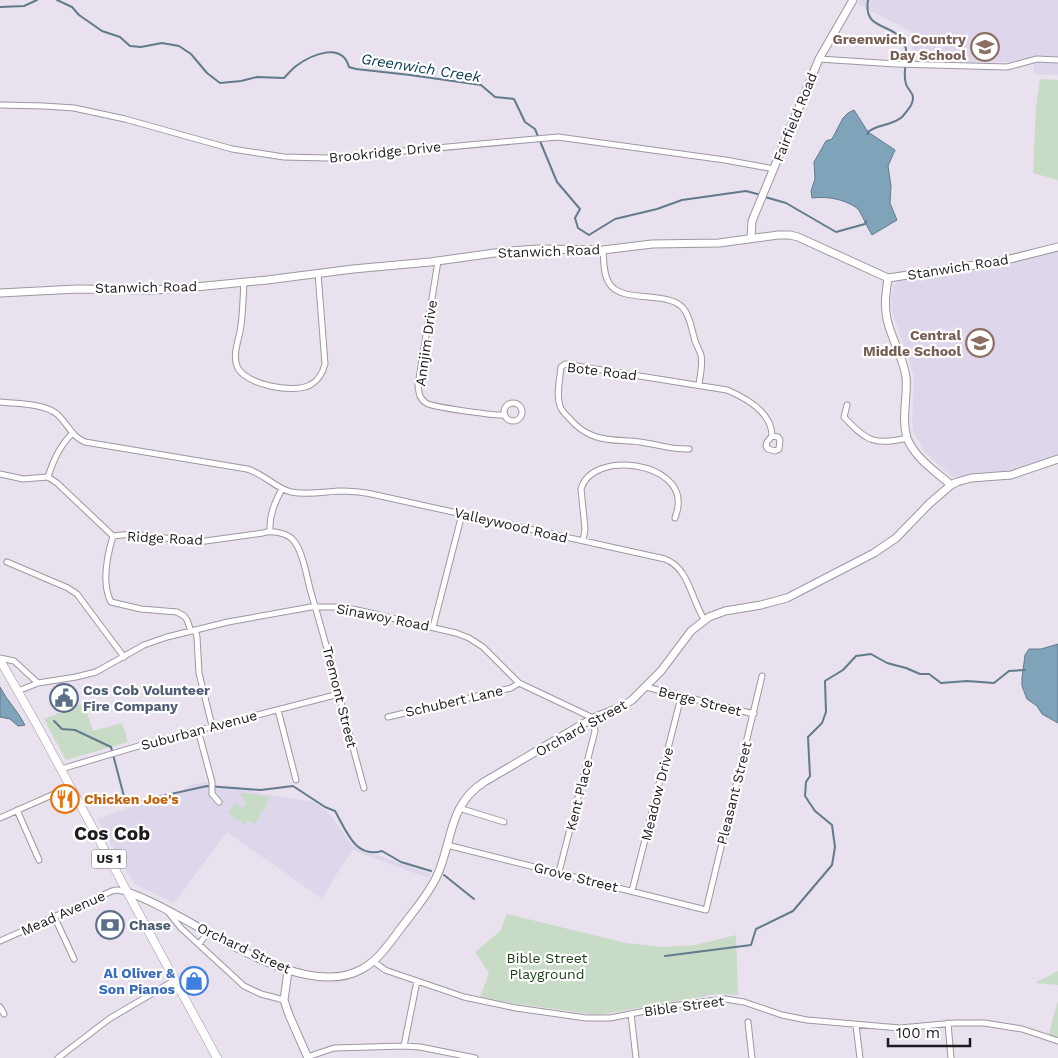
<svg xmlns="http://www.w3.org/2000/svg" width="1058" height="1058" viewBox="0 0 1058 1058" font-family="'Work Sans',sans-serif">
<rect width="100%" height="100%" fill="#e9e1ed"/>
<path fill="#ded7ec" d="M860 0H1058V75L1034 74V62H911L914 33 858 4Z
M1058 252V455L1010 471 952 477 924 451 914 433 912 422 914 376 892 311 891 298 894 285 897 282 1016 262Z
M205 782 216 785 253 788 252 792 314 802 326 810 353 846 430 874 428 878 353 850 338 872 322 899 227 832 174 903 134 884 97 819 148 801 181 793 187 786Z"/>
<path fill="#c8dbc6" d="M1040 79 1058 80V180L1033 173 1036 109Z
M84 703 93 731 122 723 128 742 66 760 44 719Z
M247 793 270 797 266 805 267 806 259 814 260 816 255 824 249 820 245 825 228 813 235 803 243 808 246 803 240 794Z
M507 914 626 943 662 947 695 945 736 935 738 995 717 994 598 1015 512 1003 480 997 489 973 475 952 500 931Z
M1058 971V985L1035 983Z
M1058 1000V1040L1048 1037Z"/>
<path fill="#7fa4ba" stroke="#627b8c" d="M854 110 868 132 895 150 888 166 891 186 890 203 897 220 872 235C868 229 861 212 857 208 844 199 827 196 812 198L811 191 815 179 814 162 826 141 832 139 843 118 848 113Z
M1058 644V723L1042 714 1037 706 1027 699 1022 686V678L1025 655 1029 649H1041Z
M0 687C7 701 18 711 25 725L18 726 10 719 0 717Z"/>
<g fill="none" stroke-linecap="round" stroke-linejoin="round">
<path stroke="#627b8c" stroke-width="2" d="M57 0 72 7 79 15 102 31 120 37 130 46 141 47 162 43 179 46 191 54 207 73 220 83 241 81 257 77 284 78C288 74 292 69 296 66 311 55 342 41 349 67L356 69 410 75 481 85 495 97 514 99 525 122 535 129 557 182 580 209 575 218 578 228 589 235 615 219 657 209 682 200 746 191 761 195
M0 7 24 6 37 0
M868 134V132C878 124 892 126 902 117 907 111 916 102 912 94 910 90 907 88 906 84 901 69 912 54 902 39 890 23 863 30 868 0
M765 197 786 203 836 232 865 224 866 221
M54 721 62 729 75 730 111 747 126 804 207 786 261 790 293 786 325 807 335 811C346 830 355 859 382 851L401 862 431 871
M444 875 474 899
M665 956 751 945 756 929 793 911 832 865 835 847 832 825 815 811 805 796 806 782 810 776 808 737 822 723 826 712 825 681 843 670 856 656 871 654 887 663 906 668 920 674H929L941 683 967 681 994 683 1009 671 1025 670"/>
<defs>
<path id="street" d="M819 59 896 64 1007 67 1037 59 1058 60
M0 105 44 106 74 108 125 119 232 149 284 157 327 158 558 137 725 160 774 169
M603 250C604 260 603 274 609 283 621 304 667 290 683 308 690 316 691 327 694 337 695 343 699 349 701 355 703 364 700 376 699 385
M438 261 418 385C419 393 419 398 426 403 432 407 495 416 505 415
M244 282C243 297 243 311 241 325 240 338 232 353 237 366 244 385 294 394 310 385 318 381 323 372 325 364L318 273
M0 402C17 404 43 403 57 414 68 424 71 436 85 442L247 469C263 473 275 488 291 492 307 495 323 492 338 491 351 491 364 492 376 495L665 559C689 568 691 599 704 619
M504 412a9 9 0 1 1 18 0a9 9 0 1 1-18 0Z
M847 405 844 417C866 441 875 446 907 438
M689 449C672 450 656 444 640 442 611 439 590 443 569 418 566 415 561 410 560 406 556 394 560 379 561 367L565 364 577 366 727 390C746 398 772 413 772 436L778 437 780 440 779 449 775 451 768 449 766 446 767 442 772 436
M0 474 23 479 48 477 57 483 113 536C107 556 101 583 111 602L141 609 177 612 184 616 187 620 191 631
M48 477C53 461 60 445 72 434
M270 531C269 515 275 502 282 489
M113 536 132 534 198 542 263 533C272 530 288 533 294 541 304 554 307 580 312 596 331 659 346 724 364 788
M583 541 585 529 581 489C592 449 684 462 678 506 678 510 676 514 675 518
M7 562 68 588 77 594 124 657
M433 627 462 514
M195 630 197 637 199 673 212 726
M0 658 14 661 38 683
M646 687 754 714
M18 691 38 683 76 677 96 672 144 645 167 637 228 622 311 607H340L357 610 456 633 469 638 483 647 519 683 593 718 595 731 559 872
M278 710 296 780
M388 717 511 688 519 683
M198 730 212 782V794L219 802
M61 769 152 742 339 694
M459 808 504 822
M17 810 39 860
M0 818 70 787
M447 845 706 910 762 676
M632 891 681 697
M169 913 181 928 244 986 261 994 284 1000
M54 916 74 959
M0 941 112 891 117 890 127 892
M199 944 208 932
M373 961 385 970 464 997 516 1008 586 1018H610L671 1006 725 999 744 1002 782 1015 807 1020 900 1028 955 1023H984L1022 1029 1058 1041
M0 1007 4 1014
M631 1014 636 1058
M748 1022 752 1058
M948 1023 951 1058
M856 1025 860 1058
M404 1046 417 981
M307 1057 334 1048 404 1046 420 1047 475 1058
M58 1058 109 1019 175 980"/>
<path id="secondary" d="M751 238 752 221 819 59 853 0
M888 278C886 292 884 305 887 319 891 339 903 356 906 377 908 397 901 418 907 438 915 458 935 471 951 485
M0 293 77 289 148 290 175 289 267 280 353 269 430 262 509 251 538 249 603 250 652 244 719 243 778 235H790L798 237 888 278 1002 261 1058 247
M127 892C189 912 299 1005 362 969 379 960 390 942 401 928 413 912 427 896 436 878 453 843 447 806 484 782L593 718 621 707 632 700 661 671 691 631 709 617 725 611 761 605 787 598 874 553 896 538 930 503 951 485 957 482 971 478 1011 475 1058 459
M288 971 284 1000 289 1015 308 1058"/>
<path id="primary" d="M0 660 37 725 217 1058"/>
</defs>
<use href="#street" stroke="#9e97a2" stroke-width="7"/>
<use href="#secondary" stroke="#9e97a2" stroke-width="9"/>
<use href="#primary" stroke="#9e97a2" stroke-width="9"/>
<use href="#street" stroke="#fff" stroke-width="5"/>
<use href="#secondary" stroke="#fff" stroke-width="7"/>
<use href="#primary" stroke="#fff" stroke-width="8"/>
</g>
<defs>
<symbol id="school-ring" viewBox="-11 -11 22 22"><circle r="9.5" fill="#fff" stroke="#8d6e63" stroke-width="1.5"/><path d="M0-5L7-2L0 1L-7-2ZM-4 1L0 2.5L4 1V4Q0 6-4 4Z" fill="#8d6e63"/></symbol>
<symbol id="civic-ring" viewBox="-11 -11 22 22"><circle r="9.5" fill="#fff" stroke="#5c6f8a" stroke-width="1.5"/><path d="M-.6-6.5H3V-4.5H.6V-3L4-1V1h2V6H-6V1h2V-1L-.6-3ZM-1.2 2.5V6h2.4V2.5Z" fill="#5c6f8a"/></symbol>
<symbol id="restaurant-ring" viewBox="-11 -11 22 22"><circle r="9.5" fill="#fff" stroke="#e8710a" stroke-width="1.5"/><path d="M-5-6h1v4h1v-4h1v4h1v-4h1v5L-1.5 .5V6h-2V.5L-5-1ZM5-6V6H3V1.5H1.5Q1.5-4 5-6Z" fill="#e8710a"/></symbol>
<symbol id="bank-ring" viewBox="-11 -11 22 22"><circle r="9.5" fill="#fff" stroke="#5c6f8a" stroke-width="1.5"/><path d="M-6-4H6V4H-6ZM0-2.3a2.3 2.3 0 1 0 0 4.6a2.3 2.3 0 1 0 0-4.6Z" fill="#5c6f8a"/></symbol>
<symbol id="shop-ring" viewBox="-11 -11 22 22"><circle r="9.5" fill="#fff" stroke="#3f7fe0" stroke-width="1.5"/><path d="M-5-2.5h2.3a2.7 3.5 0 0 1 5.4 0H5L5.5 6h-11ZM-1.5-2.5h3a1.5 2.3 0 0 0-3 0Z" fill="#3f7fe0"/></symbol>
</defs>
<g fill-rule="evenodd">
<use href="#school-ring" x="969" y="31" width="32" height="32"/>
<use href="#school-ring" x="964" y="327" width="32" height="32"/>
<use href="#civic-ring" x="48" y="682" width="32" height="32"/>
<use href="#restaurant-ring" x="49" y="783" width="32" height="32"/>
<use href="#bank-ring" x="94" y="909" width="32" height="32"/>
<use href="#shop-ring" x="178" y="965" width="32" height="32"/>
</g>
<g text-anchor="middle" stroke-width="4.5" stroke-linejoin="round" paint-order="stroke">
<rect fill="#fff" stroke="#615f62" stroke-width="1" x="91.5" y="849.5" width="35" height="19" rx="4"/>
<g font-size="12" font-weight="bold" fill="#1d1b1f">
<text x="109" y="863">US 1</text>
</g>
<g font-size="14" font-weight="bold" fill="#785e54" stroke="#fff" text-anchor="end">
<text x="966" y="44">Greenwich Country<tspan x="966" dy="16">Day School</tspan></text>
<text x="961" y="340">Central<tspan x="961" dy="16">Middle School</tspan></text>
</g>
<g font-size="14" fill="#1d1b1f" stroke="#fff">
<text transform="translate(795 117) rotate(-68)" y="5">Fairfield Road</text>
<text transform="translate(385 152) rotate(-6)" y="5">Brookridge Drive</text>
<text transform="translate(549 251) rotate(-2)" y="5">Stanwich Road</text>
<text transform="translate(958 267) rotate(-9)" y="5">Stanwich Road</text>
<text transform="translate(146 287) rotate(-1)" y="5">Stanwich Road</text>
<text transform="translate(426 343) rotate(-82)" y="5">Annjim Drive</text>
<text transform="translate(602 371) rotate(7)" y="5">Bote Road</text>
<text transform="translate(511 525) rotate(13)" y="5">Valleywood Road</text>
<text transform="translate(165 538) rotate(3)" y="5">Ridge Road</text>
<text transform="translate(383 617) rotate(11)" y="5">Sinawoy Road</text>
<text transform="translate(340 697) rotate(76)" y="5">Tremont Street</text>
<text transform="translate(454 701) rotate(-13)" y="5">Schubert Lane</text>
<text transform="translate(700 701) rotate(14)" y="5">Berge Street</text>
<text transform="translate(581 728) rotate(-29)" y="5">Orchard Street</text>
<text transform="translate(199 730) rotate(-15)" y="5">Suburban Avenue</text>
<text transform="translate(734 793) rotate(-76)" y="5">Pleasant Street</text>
<text transform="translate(657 794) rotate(-76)" y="5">Meadow Drive</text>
<text transform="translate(579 795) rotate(-76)" y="5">Kent Place</text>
<text transform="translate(576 877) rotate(14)" y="5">Grove Street</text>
<text transform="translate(63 913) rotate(-24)" y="5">Mead Avenue</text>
<text transform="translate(244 948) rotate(25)" y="5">Orchard Street</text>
<text transform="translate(684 1006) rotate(-8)" y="5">Bible Street</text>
</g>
<g font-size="14" font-weight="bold" fill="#4e5e75" stroke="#fff" text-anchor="start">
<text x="83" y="695">Cos Cob Volunteer<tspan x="83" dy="16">Fire Company</tspan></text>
<text x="129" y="930">Chase</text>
</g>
<g font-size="14" font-weight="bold" fill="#c56008" stroke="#fff" text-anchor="start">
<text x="84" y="804">Chicken Joe's</text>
</g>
<g font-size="14" fill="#183f15" stroke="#fff">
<text x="547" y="963">Bible Street<tspan x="547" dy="16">Playground</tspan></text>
</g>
<g font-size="14" font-weight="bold" fill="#366cbe" stroke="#fff" text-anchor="end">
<text x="175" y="978">Al Oliver &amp;<tspan x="175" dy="16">Son Pianos</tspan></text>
</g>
<g font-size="15" font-style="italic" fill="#043950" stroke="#fff">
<text transform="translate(421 68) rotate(9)" y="5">Greenwich Creek</text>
</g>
<g font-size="19" font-weight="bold" fill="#1d1b1f" stroke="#fff">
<text x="112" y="840">Cos Cob</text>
</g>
</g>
<path d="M888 1038v8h82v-8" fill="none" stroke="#1d1b1f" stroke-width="2.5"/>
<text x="896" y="1038" font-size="15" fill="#1d1b1f" stroke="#ffffff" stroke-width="4" paint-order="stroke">100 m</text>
</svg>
